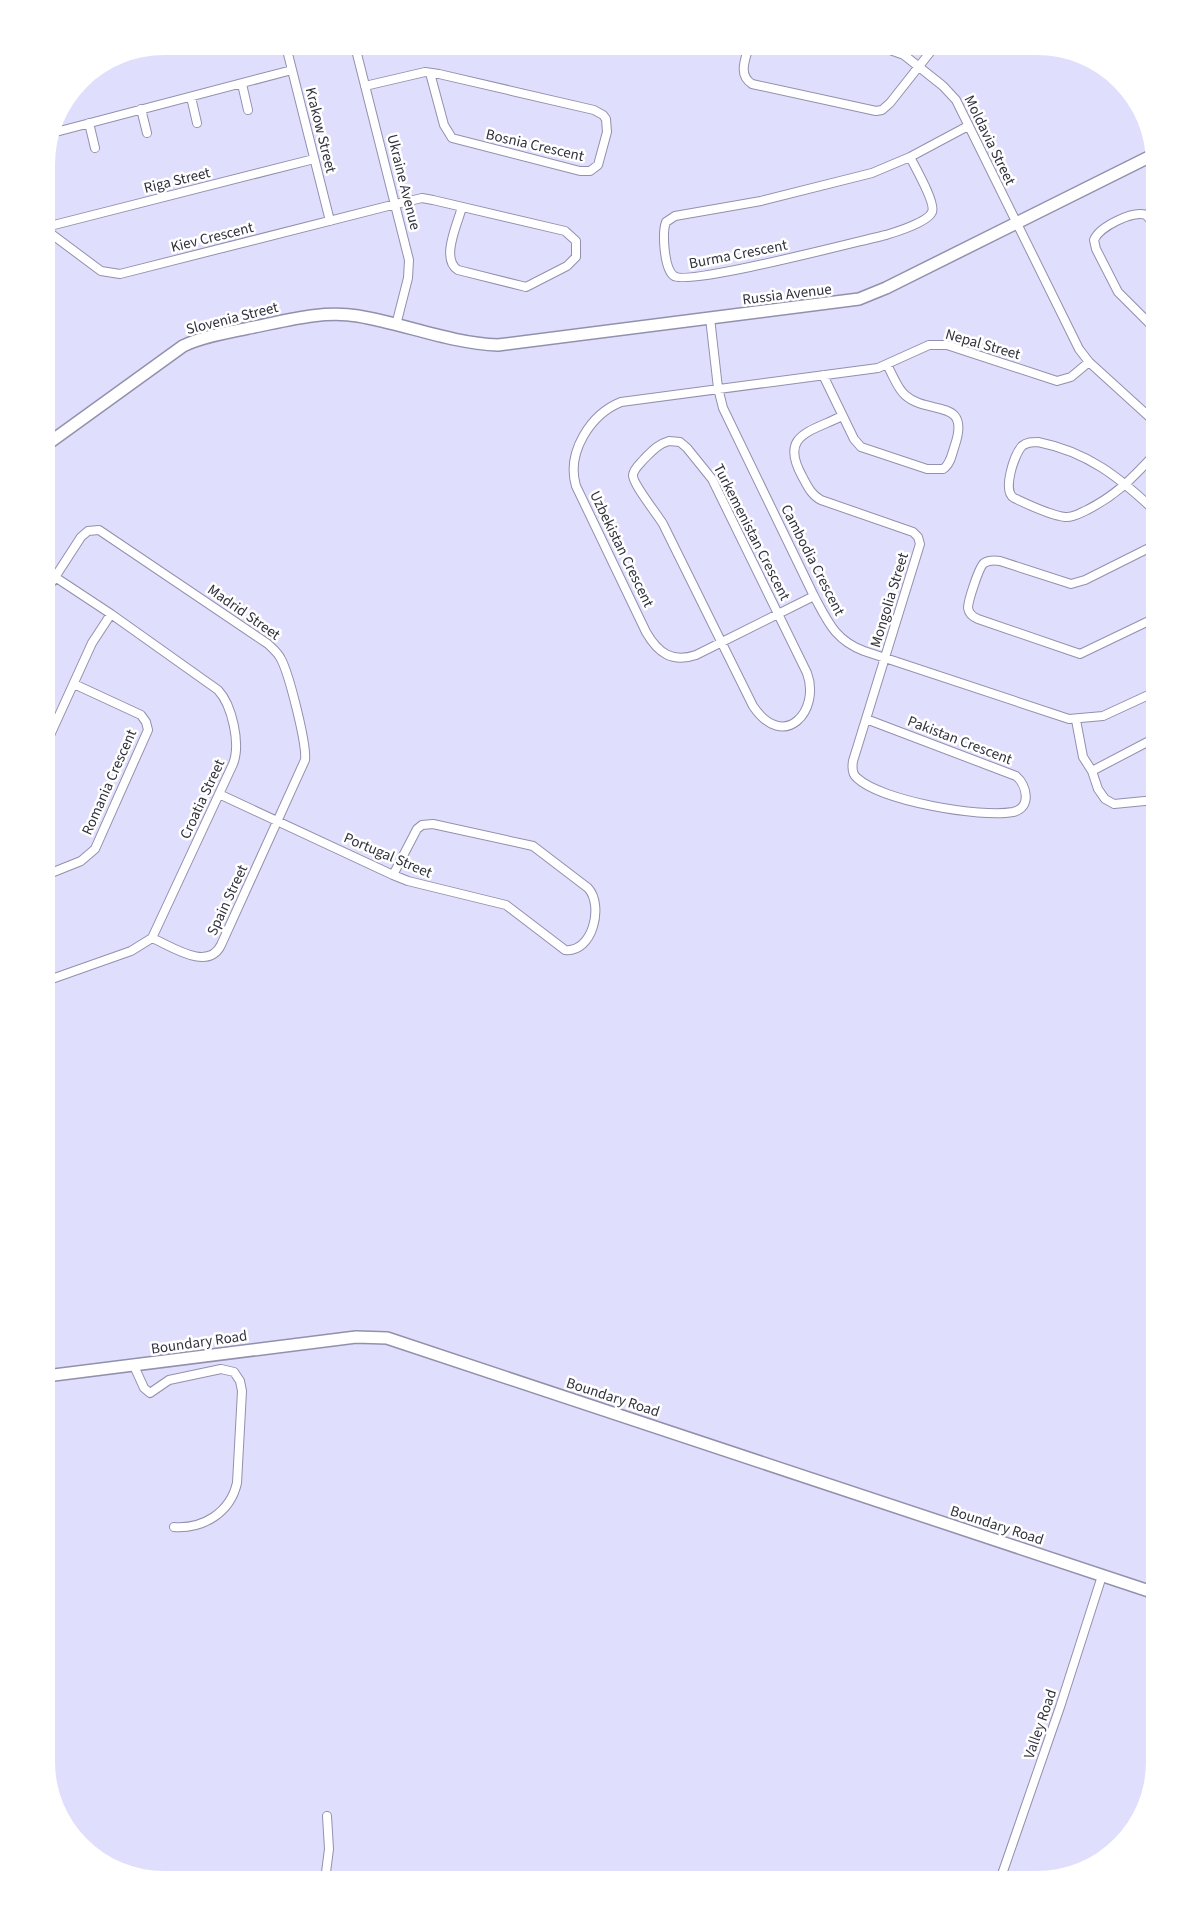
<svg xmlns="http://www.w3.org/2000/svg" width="1201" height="1926" viewBox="0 0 1201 1926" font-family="'Source Sans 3',sans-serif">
<rect width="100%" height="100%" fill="#e0defd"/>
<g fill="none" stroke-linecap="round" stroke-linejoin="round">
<defs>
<path id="street" d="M286 46 330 221
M355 46 409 260 408 278 396 325
M749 46C745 60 738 75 752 84L876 111 882 110 890 103 935 46
M879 46 904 55 943 86 956 100 1079 349 1089 362 1155 422
M242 84 248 110
M365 86 425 72 439 74 594 110 603 115 606 119 607 132 598 165 590 171H580L452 138 444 125 430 73
M191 97 197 123
M141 109 147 133
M89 123 95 148
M52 133 292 70
M910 157C915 167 936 203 932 212 928 222 896 232 886 235 859 241 688 286 674 276 664 269 662 233 666 222L675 216 761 201 872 173 910 157 968 126
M46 227 314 159
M46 230 101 271 120 274 396 204 422 198 433 200 565 231 576 241V257L567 266 526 287 458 270C440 259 458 223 462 207
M710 318 718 388 723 408 814 596C828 622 835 640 864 651L1069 719 1103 716 1155 692
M1155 329 1118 292 1096 249 1094 240C1099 227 1133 210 1146 215L1155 225
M823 375 854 439 861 447 927 469H943C951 464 952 453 955 445 971 397 928 416 905 395 897 388 893 375 887 365
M842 416C811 432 779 434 802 476 807 485 811 495 821 500L913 532 918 537 920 544 853 761C852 767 852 774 857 778 882 801 980 818 1013 812 1032 808 1027 785 1016 776L866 719
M669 441 680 442 687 448 712 479 807 673C821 711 784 752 753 706L663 524C657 514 632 483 633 475 634 468 640 464 644 459 652 451 658 444 669 441Z
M1155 511C1119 477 1088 452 1038 442 1032 442 1027 442 1022 446 1014 455 1002 491 1014 498 1029 505 1049 515 1065 517 1073 518 1080 513 1087 510 1118 494 1131 479 1155 454
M46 591 81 537 88 531 99 530 268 644C273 649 278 653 281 659 289 674 307 744 305 760L221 945C208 972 171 946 152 938
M814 596 696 655C672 663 658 653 646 632L576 486C566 452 591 414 621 402L878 368 929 345H947L1057 381 1071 377 1089 362
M1155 618 1080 654 978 619C973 617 969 614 968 608 968 601 979 567 984 563 989 560 994 560 1000 561L1071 584 1085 580 1155 545
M1076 720 1083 757 1092 771 1098 789 1105 799 1114 804 1155 800
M46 744 92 643 111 614
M1092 771 1155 738
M219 794 393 875 408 881 506 905 565 950C593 953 604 905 588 888L533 846 433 824 422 825 417 829 393 875
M46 875 81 861 95 849 148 730 146 722 141 715 74 684
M46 981 131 951 152 938 233 764C241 744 232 705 218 690L111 614 55 577
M134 1366 144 1388 150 1393 169 1380 221 1369 234 1372 240 1381 242 1391 237 1483C230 1513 203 1529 174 1527
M325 1880 329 1849 327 1816
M1000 1880 1060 1707 1102 1576"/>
<path id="secondary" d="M46 445 183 346C204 336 227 333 249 328 285 321 321 310 358 316 405 324 450 343 498 345L859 299 886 288 1153 155
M46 1376 356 1337 387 1338 1155 1593"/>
</defs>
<use href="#street" stroke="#9290ad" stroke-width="10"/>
<use href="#secondary" stroke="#9290ad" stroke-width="14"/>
<use href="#street" stroke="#fff" stroke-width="8"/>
<use href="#secondary" stroke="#fff" stroke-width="11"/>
</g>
<g text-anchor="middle" stroke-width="5" stroke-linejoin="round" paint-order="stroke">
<g font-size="15" fill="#32313d" stroke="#fff">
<text transform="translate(321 130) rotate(76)" y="5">Krakow Street</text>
<text transform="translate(990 140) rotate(64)" y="5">Moldavia Street</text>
<text transform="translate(535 145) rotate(13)" y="5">Bosnia Crescent</text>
<text transform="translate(177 180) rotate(-14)" y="5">Riga Street</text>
<text transform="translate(404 182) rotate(76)" y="5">Ukraine Avenue</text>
<text transform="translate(212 237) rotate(-14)" y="5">Kiev Crescent</text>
<text transform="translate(738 254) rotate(-11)" y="5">Burma Crescent</text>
<text transform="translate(787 294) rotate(-7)" y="5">Russia Avenue</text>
<text transform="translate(232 318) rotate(-14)" y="5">Slovenia Street</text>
<text transform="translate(983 344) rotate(16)" y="5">Nepal Street</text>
<text transform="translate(752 532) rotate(63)" y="5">Turkemenistan Crescent</text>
<text transform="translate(622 549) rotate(64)" y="5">Uzbekistan Crescent</text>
<text transform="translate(813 560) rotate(63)" y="5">Cambodia Crescent</text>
<text transform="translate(889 600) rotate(-73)" y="5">Mongolia Street</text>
<text transform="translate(244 612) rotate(35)" y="5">Madrid Street</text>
<text transform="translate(960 740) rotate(21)" y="5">Pakistan Crescent</text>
<text transform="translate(109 782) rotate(-66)" y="5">Romania Crescent</text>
<text transform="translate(202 799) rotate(-65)" y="5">Croatia Street</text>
<text transform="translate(388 855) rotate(23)" y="5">Portugal Street</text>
<text transform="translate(227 900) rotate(-65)" y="5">Spain Street</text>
<text transform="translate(199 1342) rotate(-8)" y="5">Boundary Road</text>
<text transform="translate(613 1397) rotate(18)" y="5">Boundary Road</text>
<text transform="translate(997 1525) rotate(18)" y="5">Boundary Road</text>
<text transform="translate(1040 1724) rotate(-71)" y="5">Valley Road</text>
</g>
</g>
<path d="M0 0H1201V1926H0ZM164 55H1037A109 109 0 0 1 1146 164V1762A109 109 0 0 1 1037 1871H164A109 109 0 0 1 55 1762V164A109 109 0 0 1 164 55Z" fill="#fff" fill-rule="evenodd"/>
</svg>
